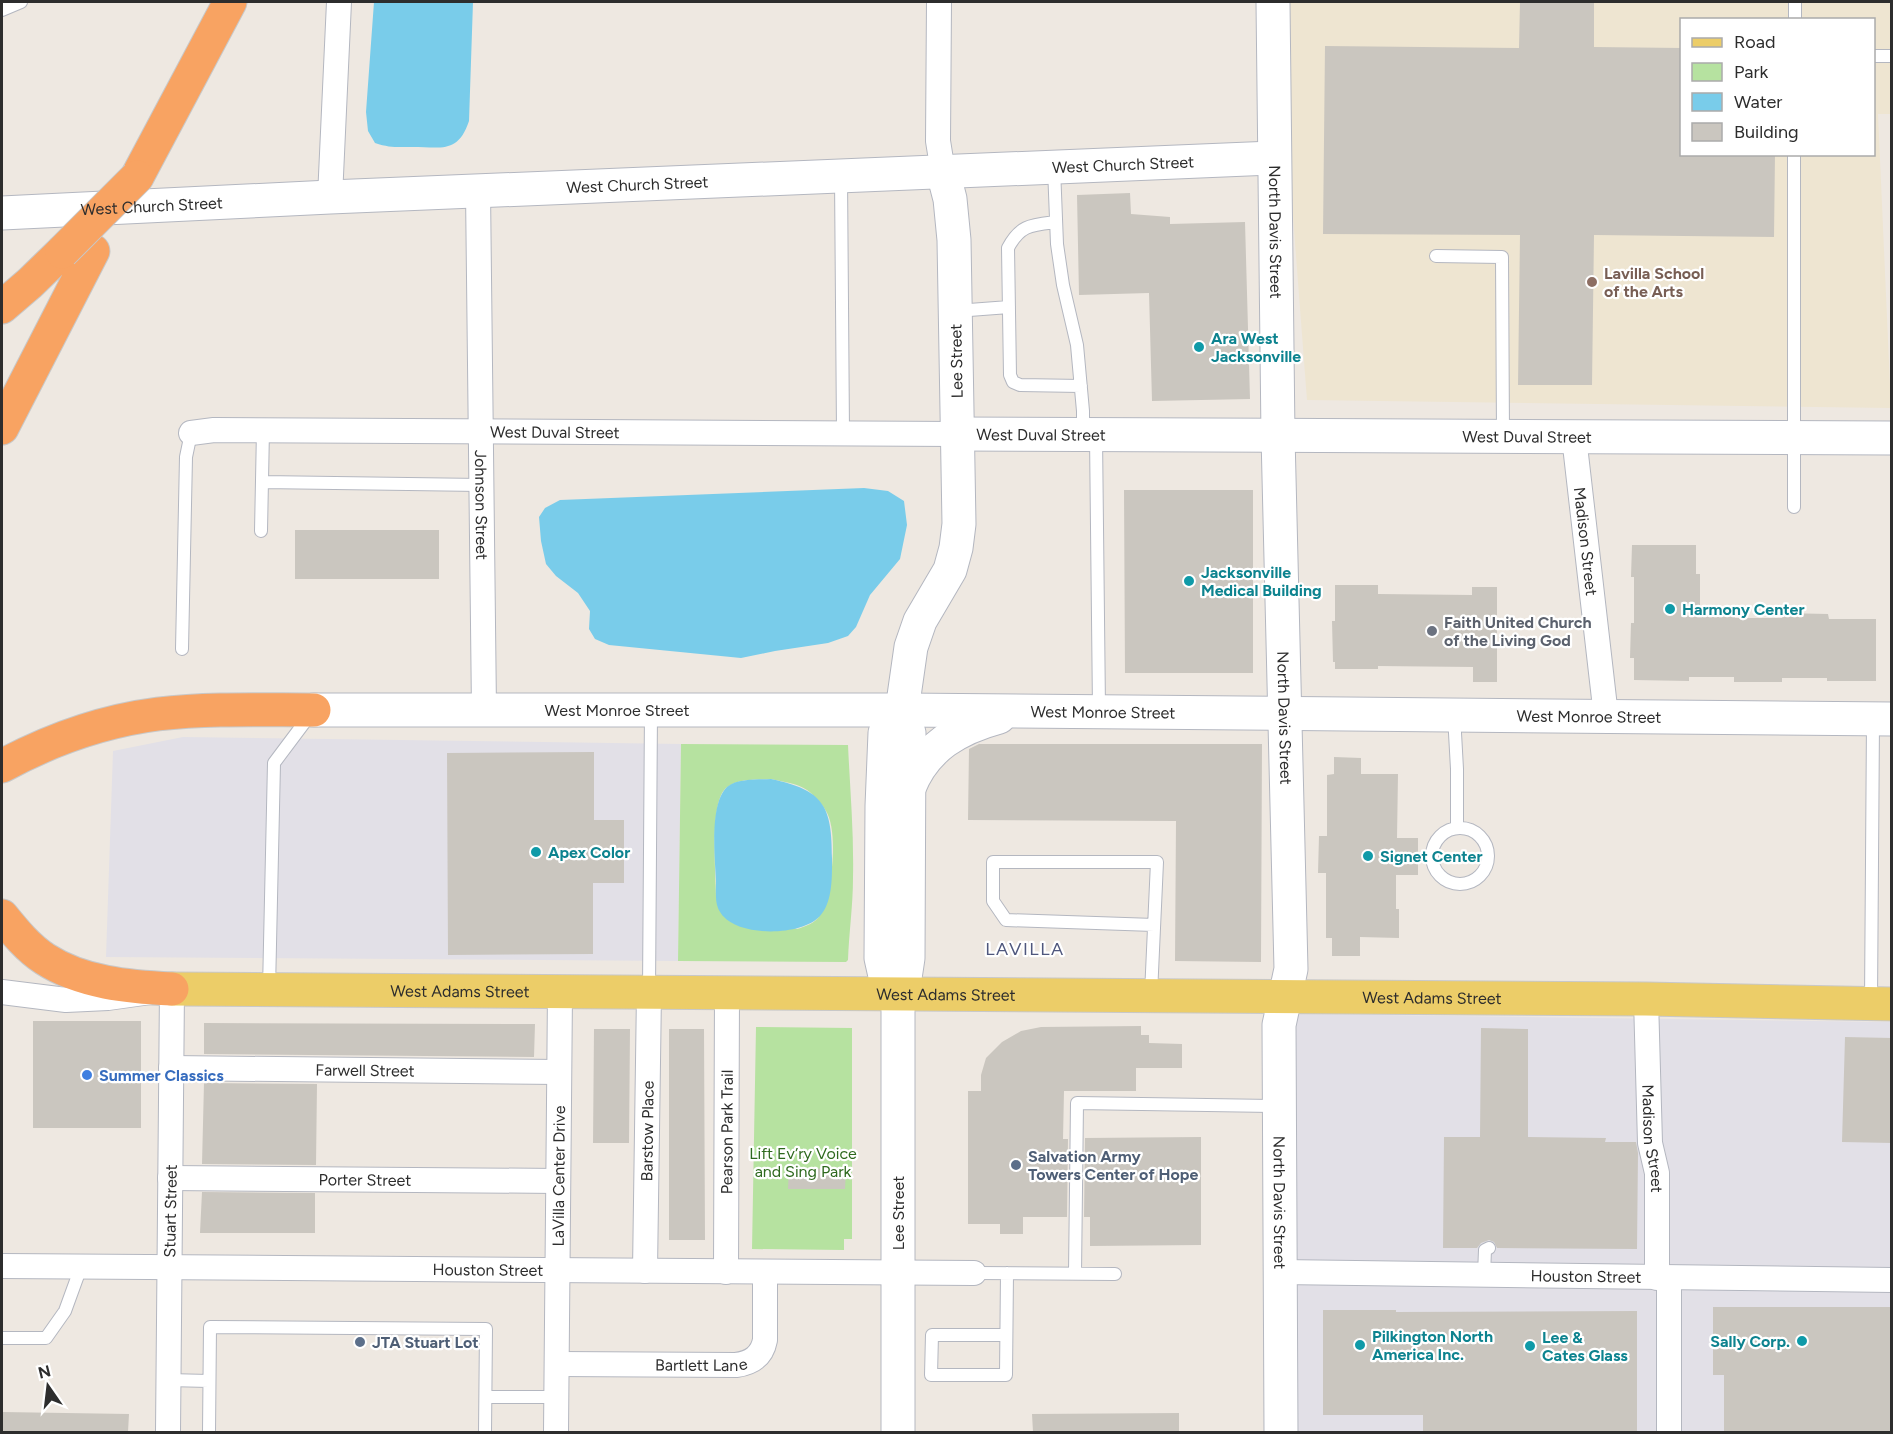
<svg xmlns="http://www.w3.org/2000/svg" width="1893" height="1434" viewBox="0 0 1893 1434" font-family="Figtree,sans-serif">
<rect width="100%" height="100%" fill="#eee8e1"/>
<path fill="#e2e0e7" d="M183 737 681 744 678 961 106 957 113 751Z
M1300 1014 1891 1022V1432H1298L1295 1018Z"/>
<path fill="#eee5d1" fill-rule="evenodd" d="M1284 2H1891V114H1878L1891 408 1307 400 1289 164ZM1682 20H1874V154H1682Z"/>
<path fill="#b6e2a0" fill-rule="evenodd" d="M681 744 848 745C850 789 854 833 853 878 853 905 849 933 848 960L846 962 678 961ZM771 779C783 782 797 783 807 790 813 794 822 804 826 811 839 832 832 894 820 915 816 923 804 927 797 929L716 898C716 875 709 803 726 788 738 778 758 780 771 779Z
M756 1027 852 1028V1239H844V1250L752 1249Z"/>
<path fill="#79ccea" d="M374 2H473L469 121C458 154 441 147 412 147 397 147 390 148 375 143L368 131 366 112Z
M864 488 888 491 904 501 907 525 900 559 870 595 856 627 848 636 828 643 775 651 741 658 609 645 595 639 589 629 590 611 578 593 556 576 546 564 541 541 539 517 545 508 560 500Z
M771 779C824 790 832 806 832 858 832 875 833 902 820 916 802 936 741 937 723 916 722 915 718 909 718 908 715 901 716 889 716 881 715 858 709 804 727 787 738 778 758 780 771 779Z"/>
<path fill="#cac6bf" d="M1520 2H1594V47L1682 48V154H1775L1774 237 1594 235 1592 385H1518L1520 235 1323 234 1325 46 1519 48Z
M1130 193 1131 214 1170 217V224L1245 222 1250 399 1152 401 1149 293 1079 295 1077 195Z
M1124 490H1253V673H1125Z
M295 530H439V579H295Z
M1632 545H1696V574H1700V605L1712 614H1735V618H1782V613L1828 614 1829 619H1876V681H1827V678H1782V682H1734V677H1689V681L1634 680V658H1630L1631 623H1634V577H1631Z
M1335 585H1378V594L1472 595V587H1497V682H1473V667L1378 666V669H1335V662H1333L1332 621H1335Z
M979 744H1262L1261 962 1175 961 1176 821 968 820 969 749Z
M594 752V820H624V883H593V954L448 955 447 753Z
M1334 757 1361 758V774H1398L1397 838H1418V875H1396V909H1399V938L1360 937V956H1332V938H1326V873H1318L1319 836H1327V775L1334 774Z
M33 1021H141V1128H33Z
M204 1023 535 1024 534 1057 204 1054Z
M1141 1026V1035H1149V1043L1182 1044V1068H1136V1091H1064L1063 1139H1068L1067 1217H1023V1234H1000V1224H968V1091H981V1075L986 1058 1002 1042 1021 1031 1041 1027Z
M1481 1028 1528 1029V1137L1606 1138 1605 1142H1636L1638 1153 1637 1249 1497 1248 1494 1242 1489 1240 1481 1243 1477 1248H1443L1444 1137H1480Z
M594 1029H630L629 1143H593Z
M669 1029H704L705 1240H669Z
M1845 1037 1892 1038V1143L1842 1142Z
M204 1083 317 1084 316 1165 202 1164Z
M1201 1137V1245L1090 1246V1217H1084L1085 1138Z
M789 1168 846 1169 845 1189H788Z
M202 1192 315 1193V1233H200Z
M1713 1307H1892V1432H1724V1375H1713Z
M1323 1310H1396V1312L1637 1311V1432H1423V1415H1323Z
M2 1412 129 1414 128 1432H2Z
M1179 1413V1432H1033L1032 1414Z"/>
<g fill="none" stroke-linecap="round" stroke-linejoin="round">
<defs>
<path id="lane" d="M2 10 21 2
M1795 20V2
M1874 56H1892
M1054 168 1057 244 1063 285 1077 345 1083 411V433
M841 176 843 433
M1056 222C1031 225 1020 225 1008 248L1010 375 1013 382 1020 385 1081 386
M1436 256 1502 257 1503 435
M956 311 1009 307
M1096 436 1099 709
M262 482 481 485
M1794 507V154
M261 531 263 430
M182 649 186 457 191 433
M1454 715 1457 769V828
M1432 856a28 28 0 1 1 56 0a28 28 0 1 1-56 0Z
M269 989 274 763 310 715
M649 991 651 711
M1151 994 1157 862H993V901L1006 920 1154 925
M1871 1003 1873 720
M974 1273 1115 1274
M1075 1274 1077 1103 1278 1106
M1484 1275 1485 1250 1489 1248
M1006 1335H932L931 1375H1006L1007 1273
M2 1338H46L65 1311 81 1267
M168 1380 209 1381
M486 1397H556
M209 1432 210 1327 486 1329 485 1432"/>
<g id="street">
<path d="M939 2 938 141 943 172"/>
<path id="s1" d="M478 191 484 710"/>
<path d="M330 197 339 2"/>
<path id="s2" d="M191 433 214 430 957 434"/>
<path id="s3" d="M1574 437 1606 716"/>
<path d="M2 992 66 1000 108 998 172 989 168 1432"/>
<path id="s4" d="M1646 999 1650 1143 1657 1173V1278"/>
<path id="s5" d="M171 1068 559 1072"/>
<path id="s6" d="M170 1178 558 1181"/>
<path id="s7" d="M2 1266 974 1273"/>
<path id="s8" d="M645 1271 649 992"/>
<path id="s9" d="M726 1272 727 993"/>
<path id="s10" d="M1280 1272 1892 1280"/>
<path id="s11" d="M557 1364 736 1365C751 1363 762 1356 765 1340V1272"/>
<path id="s12" d="M556 1432 560 992"/>
<path d="M1669 1432V1278"/>
</g>
<g id="secondary">
<path id="s13" d="M1273 2 1278 436 1291 969 1279 1025 1281 1432"/>
<path id="s14" d="M2 213 330 197 1274 158"/>
<path id="s15" d="M957 434 1892 438"/>
<path id="s16" d="M314 710H902L1892 719"/>
<path d="M909 788C925 747 958 728 999 717"/>
<path d="M898 994 885 976 881 958 882 806 885 733 890 720 902 710"/>
<path d="M898 1432V994L905 978 908 958 909 733 902 710 911 647 920 621 950 570 956 548 959 524 954 240 950 199 943 172"/>
</g>
<g id="primary">
<path id="s17" d="M172 989 1646 999 1892 1004"/>
</g>
<path id="highway" d="M137 177 230 2
M2 307 30 283 62 252
M2 428 93 251
M2 766C50 740 103 721 158 714 210 708 262 710 314 710
M2 916C15 932 28 948 45 959 82 983 129 987 172 989"/>
</defs>
<use href="#lane" stroke="#b4b7c0" stroke-width="14"/>
<use href="#street" stroke="#b4b7c0" stroke-width="26"/>
<use href="#secondary" stroke="#b4b7c0" stroke-width="35"/>
<use href="#primary" stroke="#c8c8c8" stroke-width="35"/>
<use href="#highway" stroke="#c8c8c8" stroke-width="35"/>
<use href="#lane" stroke="#fff" stroke-width="12"/>
<use href="#street" stroke="#fff" stroke-width="24"/>
<use href="#secondary" stroke="#fff" stroke-width="33"/>
<use href="#primary" stroke="#eccd68" stroke-width="33"/>
<use href="#highway" stroke="#f8a362" stroke-width="33"/>
<defs>
<path id="highway-bridge" d="M62 252 137 177"/>
</defs>
<use href="#highway-bridge" stroke="#c8c8c8" stroke-width="35" stroke-linecap="butt"/>
<use href="#highway-bridge" stroke="#f8a362" stroke-width="33"/>
</g>
<circle fill="#8d6e63" stroke="#fff" stroke-width="2" cx="1592" cy="282" r="6"/>
<g fill="#0f9aa8" stroke="#fff" stroke-width="2">
<circle cx="1199" cy="347" r="6"/>
<circle cx="1189" cy="581" r="6"/>
<circle cx="1670" cy="609" r="6"/>
<circle cx="536" cy="852" r="6"/>
<circle cx="1368" cy="856" r="6"/>
<circle cx="1802" cy="1341" r="6"/>
<circle cx="1360" cy="1345" r="6"/>
<circle cx="1530" cy="1346" r="6"/>
</g>
<circle fill="#6b7280" stroke="#fff" stroke-width="2" cx="1432" cy="631" r="6"/>
<circle fill="#3f7fe0" stroke="#fff" stroke-width="2" cx="87" cy="1075" r="6"/>
<g fill="#5c6f8a" stroke="#fff" stroke-width="2">
<circle cx="1016" cy="1165" r="6"/>
<circle cx="360" cy="1342" r="6"/>
</g>
<g text-anchor="middle" stroke-width="4.5" stroke-linejoin="round" paint-order="stroke">
<g font-size="16" fill="#2d2d2d" stroke="#fff">
<text dy="6" stroke="none"><textPath href="#s14" startOffset="1122">West Church Street</textPath></text>
<text dy="6" stroke="none"><textPath href="#s14" startOffset="636">West Church Street</textPath></text>
<text dy="6" stroke="none"><textPath href="#s14" startOffset="150">West Church Street</textPath></text>
<text dy="6" stroke="none"><textPath href="#s13" startOffset="230">North Davis Street</textPath></text>
<text transform="translate(956 361) rotate(-91)" y="6">Lee Street</text>
<text dy="6" stroke="none"><textPath href="#s2" startOffset="364">West Duval Street</textPath></text>
<text dy="6" stroke="none"><textPath href="#s15" startOffset="84">West Duval Street</textPath></text>
<text dy="6" stroke="none"><textPath href="#s15" startOffset="570">West Duval Street</textPath></text>
<text dy="6" stroke="none"><textPath href="#s1" startOffset="314">Johnson Street</textPath></text>
<text dy="6" stroke="none"><textPath href="#s3" startOffset="105">Madison Street</textPath></text>
<text dy="6" stroke="none"><textPath href="#s16" startOffset="303">West Monroe Street</textPath></text>
<text dy="6" stroke="none"><textPath href="#s16" startOffset="789">West Monroe Street</textPath></text>
<text dy="6" stroke="none"><textPath href="#s16" startOffset="1275">West Monroe Street</textPath></text>
<text dy="6" stroke="none"><textPath href="#s13" startOffset="716">North Davis Street</textPath></text>
<text dy="6" stroke="none"><textPath href="#s17" startOffset="288">West Adams Street</textPath></text>
<text dy="6" stroke="none"><textPath href="#s17" startOffset="774">West Adams Street</textPath></text>
<text dy="6" stroke="none"><textPath href="#s17" startOffset="1260">West Adams Street</textPath></text>
<text dy="6" stroke="none"><textPath href="#s5" startOffset="194">Farwell Street</textPath></text>
<text dy="6" stroke="none"><textPath href="#s8" startOffset="140">Barstow Place</textPath></text>
<text dy="6" stroke="none"><textPath href="#s9" startOffset="140">Pearson Park Trail</textPath></text>
<text dy="6" stroke="none"><textPath href="#s4" startOffset="140">Madison Street</textPath></text>
<text dy="6" stroke="none"><textPath href="#s12" startOffset="256">LaVilla Center Drive</textPath></text>
<text dy="6" stroke="none"><textPath href="#s6" startOffset="195">Porter Street</textPath></text>
<text dy="6" stroke="none"><textPath href="#s13" startOffset="1202">North Davis Street</textPath></text>
<text transform="translate(170 1211) rotate(-89)" y="6">Stuart Street</text>
<text transform="translate(898 1213) rotate(-90)" y="6">Lee Street</text>
<text dy="6" stroke="none"><textPath href="#s7" startOffset="486">Houston Street</textPath></text>
<text dy="6" stroke="none"><textPath href="#s10" startOffset="306">Houston Street</textPath></text>
<text dy="6" stroke="none"><textPath href="#s11" startOffset="144">Bartlett Lane</textPath></text>
</g>
<g font-size="16" font-weight="bold" fill="#785e54" stroke="#fff" text-anchor="start">
<text x="1604" y="279">Lavilla School<tspan x="1604" dy="18">of the Arts</tspan></text>
</g>
<g font-size="16" font-weight="bold" fill="#0d838f" stroke="#fff" text-anchor="start">
<text x="1211" y="344">Ara West<tspan x="1211" dy="18">Jacksonville</tspan></text>
<text x="1201" y="578">Jacksonville<tspan x="1201" dy="18">Medical Building</tspan></text>
<text x="1682" y="615">Harmony Center</text>
<text x="548" y="858">Apex Color</text>
<text x="1380" y="862">Signet Center</text>
<text x="1372" y="1342">Pilkington North<tspan x="1372" dy="18">America Inc.</tspan></text>
<text x="1542" y="1343">Lee &amp;<tspan x="1542" dy="18">Cates Glass</tspan></text>
<text x="1790" y="1347" text-anchor="end">Sally Corp.</text>
</g>
<g font-size="16" font-weight="bold" fill="#5b616d" stroke="#fff" text-anchor="start">
<text x="1444" y="628">Faith United Church<tspan x="1444" dy="18">of the Living God</tspan></text>
</g>
<g font-size="16" font-weight="bold" fill="#366cbe" stroke="#fff" text-anchor="start">
<text x="99" y="1081">Summer Classics</text>
</g>
<g font-size="16" fill="#2e691e" stroke="#fff">
<text x="803" y="1159">Lift Ev’ry Voice<tspan x="803" dy="18">and Sing Park</tspan></text>
</g>
<g font-size="16" font-weight="bold" fill="#4e5e75" stroke="#fff" text-anchor="start">
<text x="1028" y="1162">Salvation Army<tspan x="1028" dy="18">Towers Center of Hope</tspan></text>
<text x="372" y="1348">JTA Stuart Lot</text>
</g>
<g font-size="18" letter-spacing="1.5" fill="#4f577d" stroke="#fff">
<text x="1025" y="955">LAVILLA</text>
</g>
</g>
<rect width="1893" height="1434" fill="none" stroke="#2d2d2d" stroke-width="6"/>
<rect x="1680" y="18" width="195" height="138" fill="#ffffff" stroke="#ababab" stroke-width="1.5"/>
<rect x="1692" y="38" width="30" height="9" fill="#eccd68" stroke="#ababab" stroke-width="1.5"/>
<text x="1734" y="48" font-size="18" fill="#2d2d2d">Road</text>
<rect x="1692" y="63" width="30" height="18" fill="#b6e2a0" stroke="#ababab" stroke-width="1.5"/>
<text x="1734" y="78" font-size="18" fill="#2d2d2d">Park</text>
<rect x="1692" y="93" width="30" height="18" fill="#79ccea" stroke="#ababab" stroke-width="1.5"/>
<text x="1734" y="108" font-size="18" fill="#2d2d2d">Water</text>
<rect x="1692" y="123" width="30" height="18" fill="#cac6bf" stroke="#ababab" stroke-width="1.5"/>
<text x="1734" y="138" font-size="18" fill="#2d2d2d">Building</text>
<g transform="translate(48 1386) rotate(346)" stroke="#ffffff" stroke-width="4.5" paint-order="stroke">
<path d="M0-4.5L10 22L0 15L-10 22Z" fill="#2d2d2d"/>
<text y="-9" font-size="16" font-weight="bold" text-anchor="middle" fill="#2d2d2d">N</text>
</g>
</svg>
